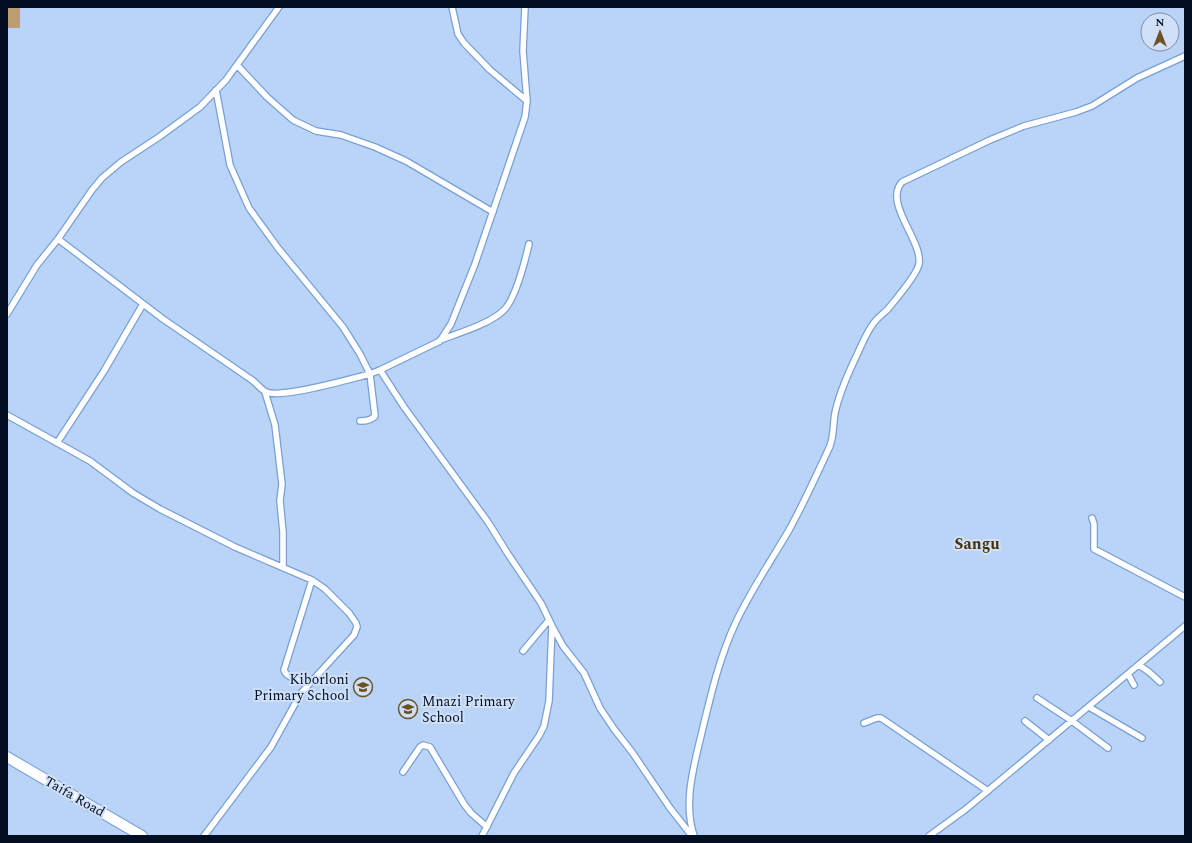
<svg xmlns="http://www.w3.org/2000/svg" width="1192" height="843" viewBox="0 0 1192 843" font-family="Spectral,serif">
<rect width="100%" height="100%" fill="#bad4f7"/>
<path fill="#be9e6f" d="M7 7H20V28H7Z"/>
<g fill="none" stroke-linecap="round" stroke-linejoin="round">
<defs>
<path id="street" d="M452 7 458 34 464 43 490 70 527 101
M237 65 267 97 293 120 316 131 341 135 375 147 406 161 493 212
M216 90 230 165 249 208 278 248 343 327 360 354 370 374 375 416C372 420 365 421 360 421
M58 239 163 319 252 380C256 383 263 391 266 392 282 399 350 379 370 374L380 370 440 341 451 324 475 264 525 117 527 101 523 51 525 7
M7 314 37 265 58 239 92 190 102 178 121 162 159 137 200 107 226 80 279 7
M440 340C459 333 490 324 504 310 515 299 525 261 529 244
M380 370 404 407 488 522 508 554 541 603 552 626 563 646 584 673 600 708 614 729 632 752 670 808 692 836
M265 392 275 425 282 484 280 501 283 532V567
M7 415 90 461 133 493 160 509 235 547 312 580 325 589 349 613 356 623 357 627 354 635 301 693 271 747 204 836
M57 443 104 371 143 304
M1092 518 1094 524V549L1185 597
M523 651 549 620
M1139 665 1149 672 1160 682
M1128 674 1134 685
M311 682C303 682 286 678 284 670L312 580
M1037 698 1072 721 1108 748
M1089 707 1142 738
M1025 721 1049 740
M864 723 877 718H881L988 791
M403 772 420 747 423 745 430 747 464 804 471 813 487 827
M482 836 514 773 539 736 544 726 549 701 552 626
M694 836C684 806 692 773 699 744 709 703 718 660 736 622 751 590 771 561 789 530 804 503 817 474 830 446 834 435 833 424 835 413 839 394 847 376 855 359 861 347 865 335 873 324 877 318 883 314 888 309 896 299 917 275 919 264 923 241 883 203 902 182L990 140 1024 126 1076 112 1092 106 1137 78 1185 56
M929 836 966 809 1185 626"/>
<path id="highway" d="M7 757 142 836"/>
</defs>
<use href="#street" stroke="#779fd8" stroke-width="8"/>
<use href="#highway" stroke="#779fd8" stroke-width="12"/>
<use href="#street" stroke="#fff" stroke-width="5.5"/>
<use href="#highway" stroke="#fff" stroke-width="10"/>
</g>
<defs>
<symbol id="school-ring" viewBox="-11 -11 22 22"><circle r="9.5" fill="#cfe0f8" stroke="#6d5124" stroke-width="1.5"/><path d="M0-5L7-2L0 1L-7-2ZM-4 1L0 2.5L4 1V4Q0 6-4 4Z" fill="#6d5124"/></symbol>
</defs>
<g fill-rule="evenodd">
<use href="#school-ring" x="352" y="676" width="22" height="22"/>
<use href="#school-ring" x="397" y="698" width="22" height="22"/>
</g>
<g text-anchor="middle" stroke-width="4" stroke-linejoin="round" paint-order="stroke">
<g font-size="14" fill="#020e22" stroke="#cfe0f8" text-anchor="end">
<text x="349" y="684">Kiborloni<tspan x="349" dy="16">Primary School</tspan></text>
<text x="422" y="706" text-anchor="start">Mnazi Primary<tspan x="422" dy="16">School</tspan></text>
</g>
<g font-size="14" fill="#020e22" stroke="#cfe0f8">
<text transform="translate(75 796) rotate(30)" y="5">Taifa Road</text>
</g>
<g font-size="16" font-weight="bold" fill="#48320d" stroke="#cfe0f8">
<text x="977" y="549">Sangu</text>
</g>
</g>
<rect width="1192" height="843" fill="none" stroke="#020e22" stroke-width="16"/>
<g transform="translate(1160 32)"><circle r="19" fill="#cfe0f8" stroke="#7d8ca2"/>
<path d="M0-3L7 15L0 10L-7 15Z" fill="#6d5124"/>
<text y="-6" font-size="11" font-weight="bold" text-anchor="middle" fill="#020e22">N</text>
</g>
</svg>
